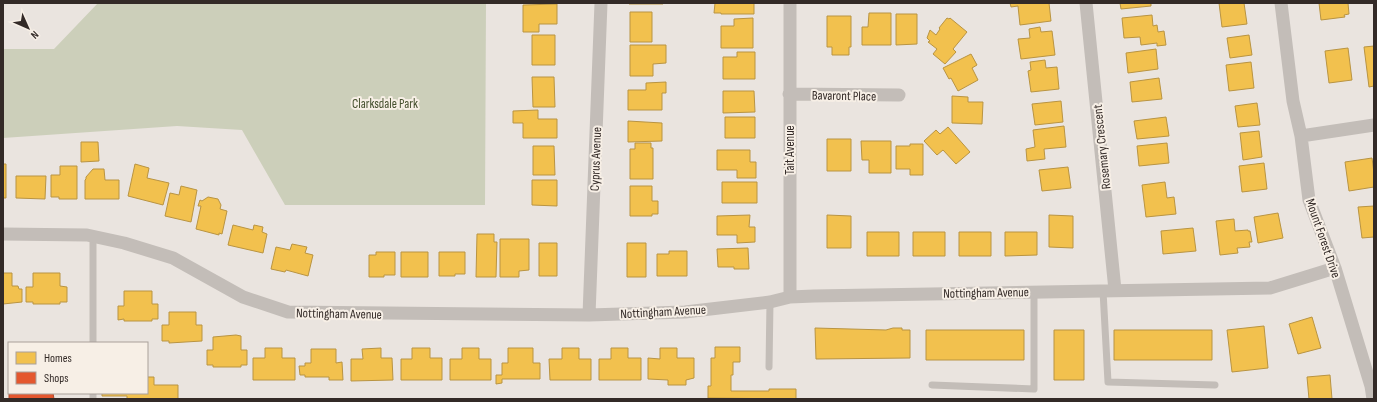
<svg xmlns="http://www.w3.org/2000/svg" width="1377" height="402" viewBox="0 0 1377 402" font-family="'Sofia Sans Condensed',sans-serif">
<rect width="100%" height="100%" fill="#eae4df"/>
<path fill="#cccfba" d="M98 3H486L485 205H285L242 130 177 126 3 138V49H54Z"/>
<path fill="#f2c14e" stroke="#b99442" d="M629 3H663V4H629Z
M715 3H754V14H721V13H714Z
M1010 3H1049L1051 21 1020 25 1018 6 1011 7Z
M1120 3H1151V6L1121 9Z
M1219 3H1244L1247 24 1222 27Z
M1319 3H1348L1349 14 1344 15 1345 17 1321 20Z
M557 4V24H539V32H523V5Z
M630 12H652V42H630Z
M869 13H891V45H862V27H868Z
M896 14H917V44L896 45Z
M1152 15 1153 26 1157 25 1158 32 1164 31 1166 45 1157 46V43L1141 45 1140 37 1124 38 1122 18Z
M827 16H851V47H849V55H832V47H827Z
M753 18V48H721V26H734V19Z
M947 18 949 19 950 18 967 32 953 49 956 52 945 64 933 54 937 49 928 42 930 41 927 38 930 30 936 35 940 29 939 28Z
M1040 27 1041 32 1052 31 1055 55 1021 59 1018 39 1030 38 1029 29Z
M532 35H555V65H532Z
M1249 35 1252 55 1230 58 1227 38Z
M630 45H666V63L653 64V76H630Z
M1374 46V86L1369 87 1364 47Z
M1348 48 1352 80 1329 83 1325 51Z
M1156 49 1158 69 1128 73 1126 53Z
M737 52H755V79H723V57H737Z
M971 54 977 65 972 68 978 80 958 91 951 78 949 79 943 68Z
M1045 60 1046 68 1057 67 1059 89 1031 92 1028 71 1031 70 1030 62Z
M1251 62 1254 88 1229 91 1226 65Z
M532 77H554L555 107H533Z
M1159 78 1162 99 1132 102 1130 82Z
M666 82V93H662V110H628V90H646V83Z
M723 91H754L755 112 723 113Z
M952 96 968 97V102H983L982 124 952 123Z
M1061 101 1063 122 1035 125 1032 104Z
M1257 103 1260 125 1238 127 1235 106Z
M538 110V119H557V138H523V123H513V111Z
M725 117H755V138H725Z
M1166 117 1169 136 1137 139 1134 121Z
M628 121 662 123V141L628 142Z
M1064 126 1066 147 1044 149 1045 159 1027 161 1026 149 1035 147 1033 130Z
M948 127 970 152 956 164 943 150 937 155 924 141 936 130 940 134Z
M1259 131 1262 157 1243 160 1240 133Z
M827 139H851V171H827Z
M861 141H891V173H869V160H862Z
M81 142H98L99 161 81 162Z
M635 143H651V148H653V179H630V149H635Z
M1167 143 1169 163 1139 166 1137 146Z
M910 144H923V175H910V169H896V146H910Z
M533 146H554L555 175H533Z
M717 150H750V162H756V178H737V170H717Z
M1372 158 1374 173V187L1349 191 1345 162Z
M1264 163 1267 189 1242 192 1239 166Z
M3 164H6V198H3Z
M135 164 149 168 147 178 169 183 163 205 128 196Z
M60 166H77V199H59V197H51V175H60Z
M1068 167 1071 188 1042 191 1039 170Z
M93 169H104L105 180H119V199H85V180L86 179V177Z
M16 176H46L45 199 16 198Z
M532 180H557V206L532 205Z
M722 182H757V203H722Z
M1165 182 1167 198 1174 197 1176 214 1146 217 1142 185Z
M181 186 197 190 191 222 165 216 170 193 179 195Z
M630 186H652V201H658V214H652V216H630Z
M208 197 218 199 221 205 220 209 227 211 222 234 219 233V235L196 229 201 206H198L200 200 202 201Z
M1374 206V237L1362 238 1358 207Z
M1278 213 1283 238 1258 243 1254 217Z
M750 215 749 227H755V242L737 243V235H717V216Z
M827 215 851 216V248H827Z
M1049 215 1073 216V248L1049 247Z
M1234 219 1235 231 1248 230V231H1250L1252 242H1249L1250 247 1237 248 1238 253 1220 255 1216 221Z
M233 225 253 230 254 225 263 227 262 232 267 234 263 253 228 245Z
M1193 228 1196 251 1163 254 1161 231Z
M867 232H899V256H867Z
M913 232H945V256H913Z
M959 232H991V256H959Z
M1005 232H1037V255L1005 256Z
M477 234H494V242H497L496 277H476Z
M500 239H529V270L519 271V277H500Z
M539 243H557V276H539Z
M627 243H646V277H627Z
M292 244 307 247 305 253 313 255 308 276 286 270 285 272 271 269 276 247 290 250Z
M748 248 749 269H734V267H718L717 249Z
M669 251H687V276H657V254H669Z
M376 252H395V275H384V277H369V255H376Z
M401 252H428V277H401Z
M439 252H465V274H455V276H439Z
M3 273H12V286H18L19 289H22V302L3 304Z
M33 273H60V286L67 287V302H60V304H33V302H26V287H33Z
M124 291H152V304H158V319H152V321H124V319L118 320V306H124Z
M169 312H196V325H202V341L169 343V341H162V325H169Z
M1312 317 1321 348 1298 354 1289 324Z
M1264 326 1268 368 1232 372 1227 330Z
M815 328 886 330 893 328H902V330H910V358L816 359Z
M926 330H1024V360H926Z
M1054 330H1084V380H1054Z
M1114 330H1212V360H1114Z
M236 335 241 336V350H247V365H241V367H213V365H207V350H213V337Z
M715 347H740V362H733V375H731V391H769V389H796V399L708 398V386H711V358H715Z
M265 348H282V358H295V380H253V358H265Z
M381 348V358H392L393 380 351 381V359H363L362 349Z
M412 348H430V358H442V380H401V359H412Z
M462 348H479V359H491V380H450V359H462Z
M508 348H533V363H540V379H502V383L496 384V375H502V363H508Z
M562 348H579V359H591V380H550L549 359H562Z
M611 348H628V358H641V380H599V359H611Z
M660 348H677V358H694V378L686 380V385H668V380L648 379V358L660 359Z
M311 349H336V363L342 362 343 380H329V377H305V375H300L299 366H305V363H311Z
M1330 375 1332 399H1309L1307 377Z
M147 377H154V385H178V399H127V396H102V393H147Z"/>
<path fill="#e4572e" stroke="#af4a2c" d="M9 393H53L54 399H9Z"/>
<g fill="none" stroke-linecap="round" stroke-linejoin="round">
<path stroke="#c3bdb8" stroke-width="7" d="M1103 291 1108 382 1215 385
M93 343V237
M769 367 770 302
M932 385 1034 389V291
M93 399V393"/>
<path stroke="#c3bdb8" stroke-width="13" d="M790 3V297
M1086 3 1115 290
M1281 3 1293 101 1301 136 1309 200 1335 268 1371 386 1373 399
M789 94 899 95
M1301 136 1374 125
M3 234 87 235 124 243 173 258 243 297 288 312 589 315 685 312 770 302 790 297 814 296 1270 288 1335 268
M589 315 601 3"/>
</g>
<g text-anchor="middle" stroke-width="4" stroke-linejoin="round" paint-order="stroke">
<g font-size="13" fill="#332a27" stroke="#f7efe6">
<text transform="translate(844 95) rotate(1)" y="5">Bavaront Place</text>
<text transform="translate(1101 147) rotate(-96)" y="5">Rosemary Crescent</text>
<text transform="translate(789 150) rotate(-90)" y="5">Tait Avenue</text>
<text transform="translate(595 159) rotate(-88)" y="5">Cyprus Avenue</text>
<text transform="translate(1324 238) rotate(71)" y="5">Mount Forest Drive</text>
<text transform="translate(986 292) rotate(-1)" y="5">Nottingham Avenue</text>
<text transform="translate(663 311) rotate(-3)" y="5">Nottingham Avenue</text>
<text transform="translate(339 313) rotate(1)" y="5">Nottingham Avenue</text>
</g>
<g font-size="13" fill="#444f2d" stroke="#f7efe6">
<text x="385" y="108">Clarksdale Park</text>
</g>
</g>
<rect width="1377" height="402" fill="none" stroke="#332a27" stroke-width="8"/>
<rect x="8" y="342" width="140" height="52" fill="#f7efe6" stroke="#a9a09a"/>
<rect x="16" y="352" width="20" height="12" fill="#f2c14e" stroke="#a9a09a"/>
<text x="44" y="362" font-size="12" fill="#332a27">Homes</text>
<rect x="16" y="372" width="20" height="12" fill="#e4572e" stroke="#a9a09a"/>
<text x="44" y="382" font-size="12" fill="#332a27">Shops</text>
<g transform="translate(28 28) rotate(135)" stroke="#f7efe6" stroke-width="3" paint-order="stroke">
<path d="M0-3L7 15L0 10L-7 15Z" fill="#332a27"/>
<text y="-6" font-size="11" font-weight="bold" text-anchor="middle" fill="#332a27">N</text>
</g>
</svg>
